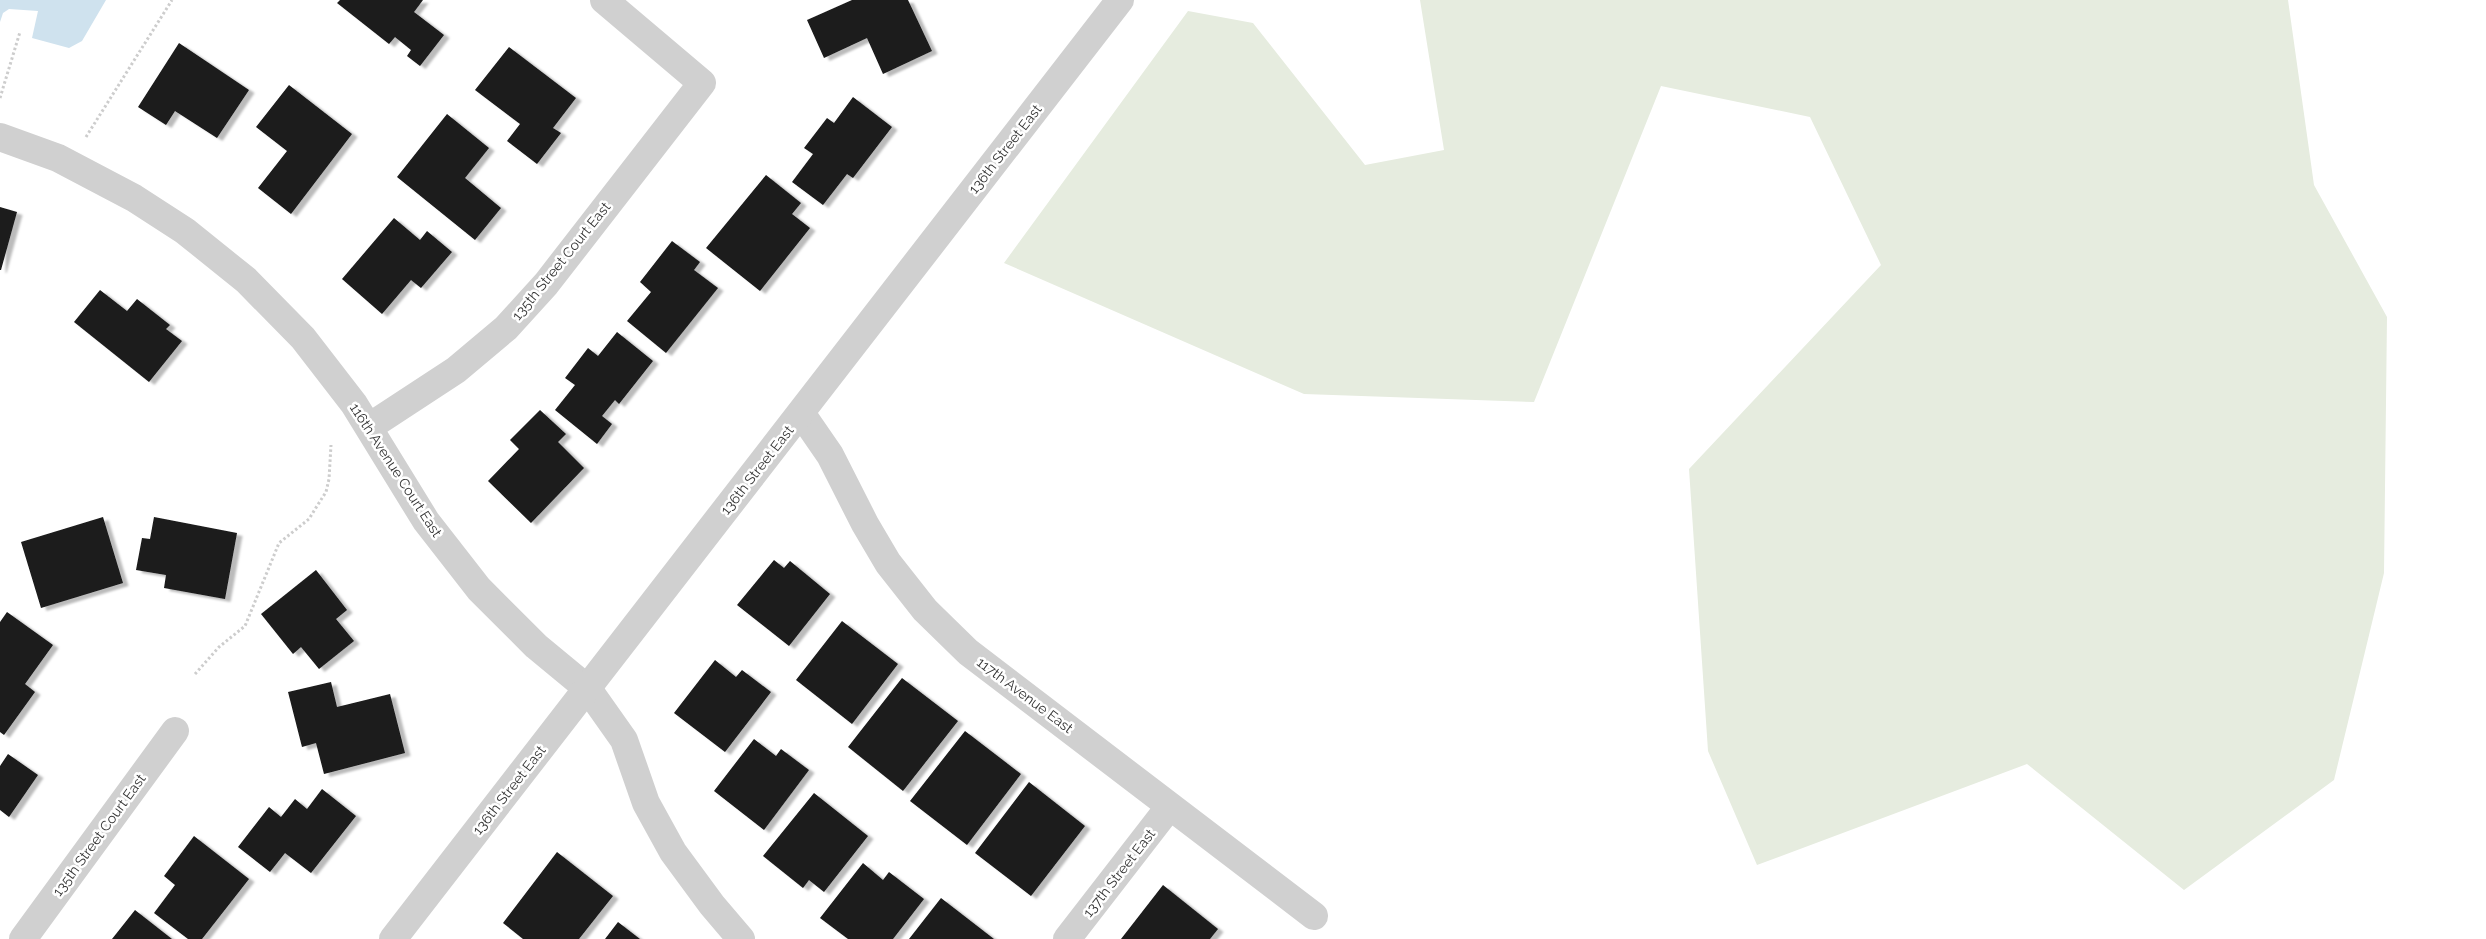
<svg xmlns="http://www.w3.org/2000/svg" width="2486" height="939" viewBox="0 0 2486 939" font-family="Raleway,sans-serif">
<defs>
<filter id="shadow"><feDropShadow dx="5.5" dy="3" stdDeviation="1" flood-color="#0004"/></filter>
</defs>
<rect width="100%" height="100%" fill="#fff"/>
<path fill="#e6ecdf" d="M1420 0H2288L2314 185 2387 317 2384 573 2334 780 2184 890 2027 764 1757 865 1708 751 1689 469 1881 265 1810 117 1661 86 1534 402 1304 394 1004 263 1188 11 1253 23 1365 165 1444 150Z"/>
<path fill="#cfe2ee" d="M0 0H106L82 41 69 48 32 38 38 11 9 9 3 13 0 22Z"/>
<path fill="#1a1a1a" filter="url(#shadow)" d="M340 0H423L414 12 444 35 420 66 407 56 411 50 395 37 389 44 337 3Z
M852 0H908L932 51 883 74 867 38 824 58 807 20Z
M179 43 249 90 217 138 175 111 166 125 138 107Z
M509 47 576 98 553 128 561 133 537 164 507 141 520 124 475 90Z
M289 85 352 134 291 214 258 188 287 151 256 127Z
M853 97 892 127 853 178 847 174 823 205 792 182 813 154 804 148 827 118 834 123Z
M447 114 489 148 465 178 501 208 475 240 397 177Z
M766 175 801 203 792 214 810 228 760 291 706 248Z
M0 207 17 212 1 270H0Z
M394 218 420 240 427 231 452 252 421 288 411 280 382 314 342 279Z
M672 241 700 262 694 270 718 288 666 353 627 321 651 292 640 282Z
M100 290 127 311 137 299 170 325 166 329 182 341 149 382 74 322Z
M617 332 653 361 619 404 615 400 602 416 612 424 597 444 555 410 575 385 565 378 588 348 598 356Z
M540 410 566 434 558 442 584 468 531 523 488 481 519 449 510 440Z
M103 517 123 583 41 608 21 542Z
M154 517 237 533 225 599 164 588 166 575 136 570 142 538 150 539Z
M774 560 784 568 790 561 830 594 789 646 737 605Z
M316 570 347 610 336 619 354 641 319 669 301 647 293 654 261 614Z
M7 612 53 645 25 684 35 692 4 735 0 732V622Z
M842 621 898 664 852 724 796 680Z
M715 660 736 677 742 670 771 692 725 752 674 713Z
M902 678 958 721 903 791 848 747Z
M331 682 337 707 390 694 405 753 324 774 316 743 302 747 288 692Z
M965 731 1021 774 967 845 910 801Z
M754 739 776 756 781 749 809 770 764 830 714 791Z
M8 754 38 775 9 817 0 810V766Z
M1029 782 1085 826 1031 896 975 853Z
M322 789 356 816 311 873 285 853 270 872 238 847 269 807 281 817 295 799 307 809Z
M814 793 868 836 824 892 809 880 803 888 763 856Z
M194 836 249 879 202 939H188L154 913 175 885 164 876Z
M557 852 613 896 579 939H523L503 923Z
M863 863 883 880 889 872 924 899 893 939H848L820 918Z
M1163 885 1218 929 1210 939H1121Z
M941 898 994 939H909Z
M135 910 172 939H112Z
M618 922 640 939H605Z"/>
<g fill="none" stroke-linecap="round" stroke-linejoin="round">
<path stroke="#cdcdcd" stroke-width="3" stroke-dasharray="2.5 2.5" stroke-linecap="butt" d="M0 98 20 32
M86 137 172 0
M195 674 219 647 245 626 279 543 309 519 317 506 326 492 329 479 331 445"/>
<path stroke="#d0d0d0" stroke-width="28" d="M0 137 58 158 134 198 185 231 246 280 303 338 354 404 426 521 479 589 536 646 588 689 624 740 646 803 673 852 712 905 741 939
M801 413 830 455 865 524 888 563 925 610 968 652 1314 916
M369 427 456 370 506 328 546 284 702 83 604 0
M23 939 175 731
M1067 939 1170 806"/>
<path stroke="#d0d0d0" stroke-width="28" d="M393 939 1120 0"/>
</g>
<g text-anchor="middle" stroke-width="5" stroke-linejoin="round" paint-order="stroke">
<g font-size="14" fill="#333" stroke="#fff">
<text transform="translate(1005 149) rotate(-52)" y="5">136th Street East</text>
<text transform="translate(561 261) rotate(-51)" y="5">135th Street Court East</text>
<text transform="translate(396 470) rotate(57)" y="5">116th Avenue Court East</text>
<text transform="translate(757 470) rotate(-52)" y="5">136th Street East</text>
<text transform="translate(1025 695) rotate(37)" y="5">117th Avenue East</text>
<text transform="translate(509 790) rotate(-52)" y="5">136th Street East</text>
<text transform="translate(99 835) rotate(-54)" y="5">135th Street Court East</text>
<text transform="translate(1119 873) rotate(-52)" y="5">137th Street East</text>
</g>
</g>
</svg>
